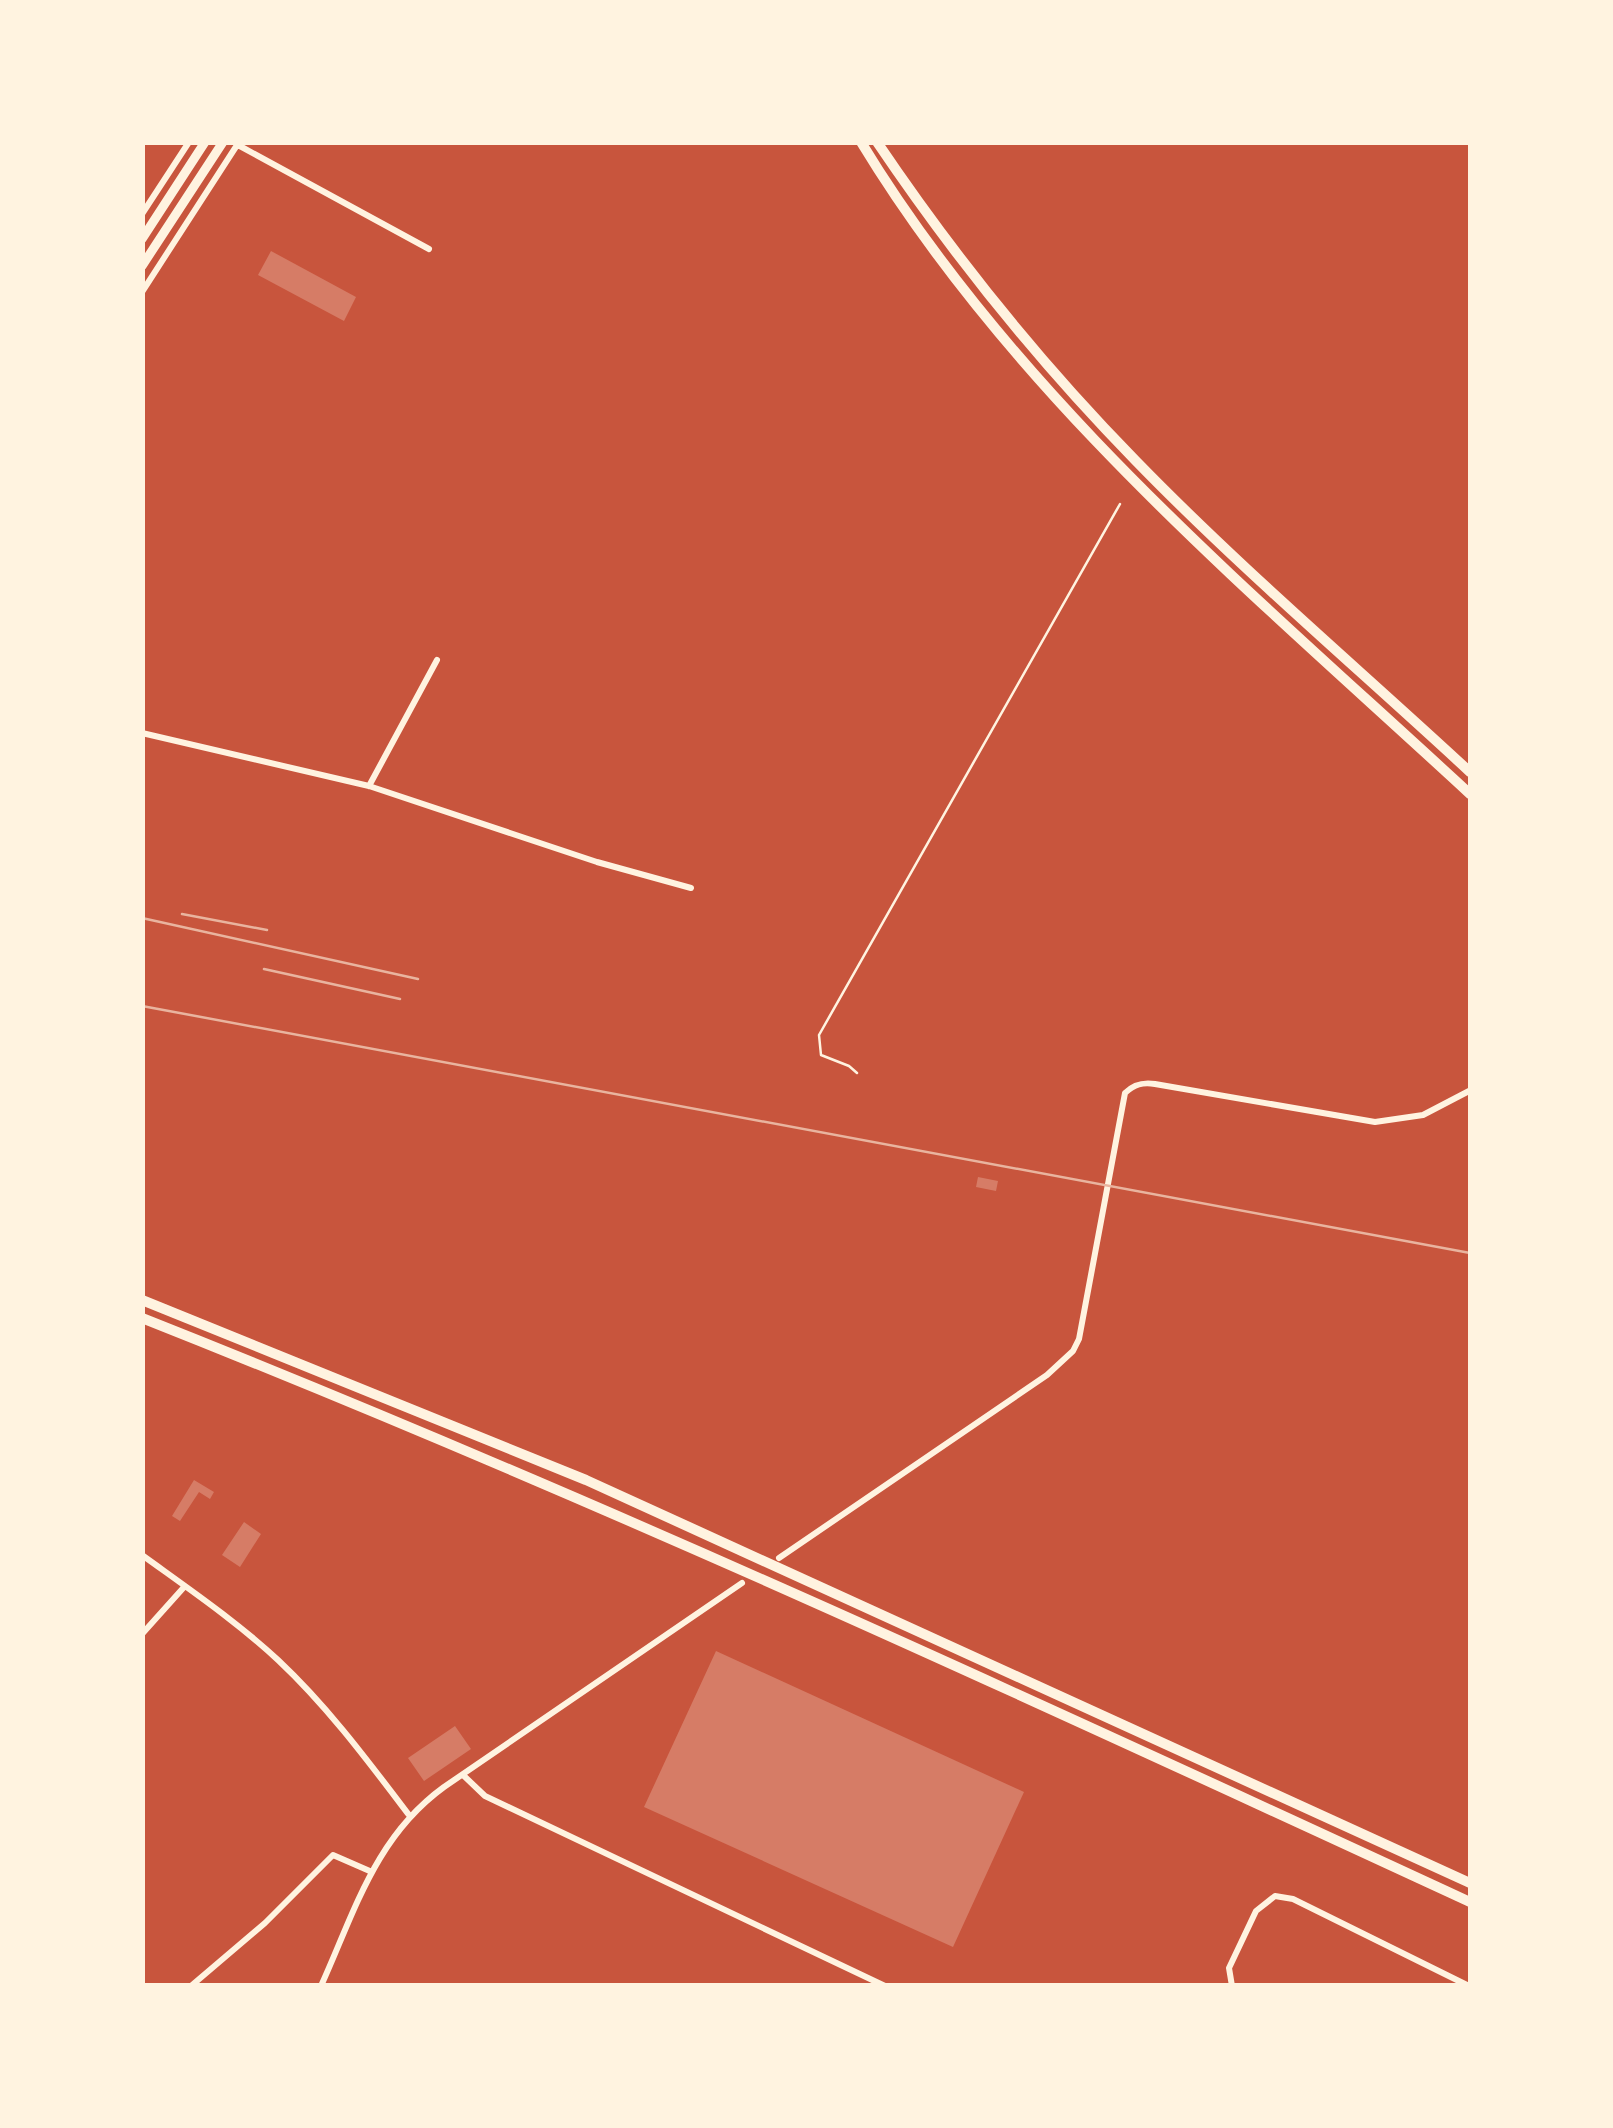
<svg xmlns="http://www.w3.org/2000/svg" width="1613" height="2128" viewBox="0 0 1613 2128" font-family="'Noto Serif',serif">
<rect width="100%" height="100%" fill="#c8553d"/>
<path fill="#d67c66" d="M271 251 356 297 344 321 258 275Z
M978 1177 998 1181 996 1191 976 1187Z
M194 1480 214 1492 210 1499 199 1492 180 1521 172 1516Z
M244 1522 261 1534 240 1567 222 1555Z
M716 1651 1024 1792 953 1947 644 1807Z
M455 1726 471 1749 424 1781 408 1758Z"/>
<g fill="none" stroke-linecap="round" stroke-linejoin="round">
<path stroke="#fff3e0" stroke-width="2.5" d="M857 1073 849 1066 821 1055 819 1035 1120 504"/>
<path stroke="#fff3e0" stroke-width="6" d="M238 145 429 249
M142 214 189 142
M142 292 239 142
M142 733 369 786 597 862 691 888
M369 786 437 660
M142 1555C189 1589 236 1621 278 1660 328 1707 368 1761 409 1815
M779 1558 1047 1375 1073 1351 1079 1339 1125 1093C1134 1084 1143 1082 1155 1084L1375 1122 1423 1115 1469 1091
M142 1634 185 1586
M463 1775 485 1796 885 1986
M191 1986 265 1923 333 1855 372 1872
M321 1986C355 1911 375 1837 444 1787L742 1583
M1232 1986 1229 1968 1256 1911 1275 1896 1293 1899 1469 1986"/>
<path stroke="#fff3e0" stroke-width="9" d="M142 239 205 142
M142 266 223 142"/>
<path stroke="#fff3e0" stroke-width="10" d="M861 142C1017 399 1253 593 1470 794
M877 142C954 256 1040 363 1136 461 1242 570 1359 669 1470 772"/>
<path stroke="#fff3e0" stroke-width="10" d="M142 1300 586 1480 1470 1883
M142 1318C592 1496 1031 1699 1470 1902"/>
<path stroke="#e9b49f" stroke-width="2.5" d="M182 914 267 930
M142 918 418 979
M264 969 400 999
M142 1006 1470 1253"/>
</g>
<rect width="1613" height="2128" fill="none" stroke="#fff3e0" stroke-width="290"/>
</svg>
